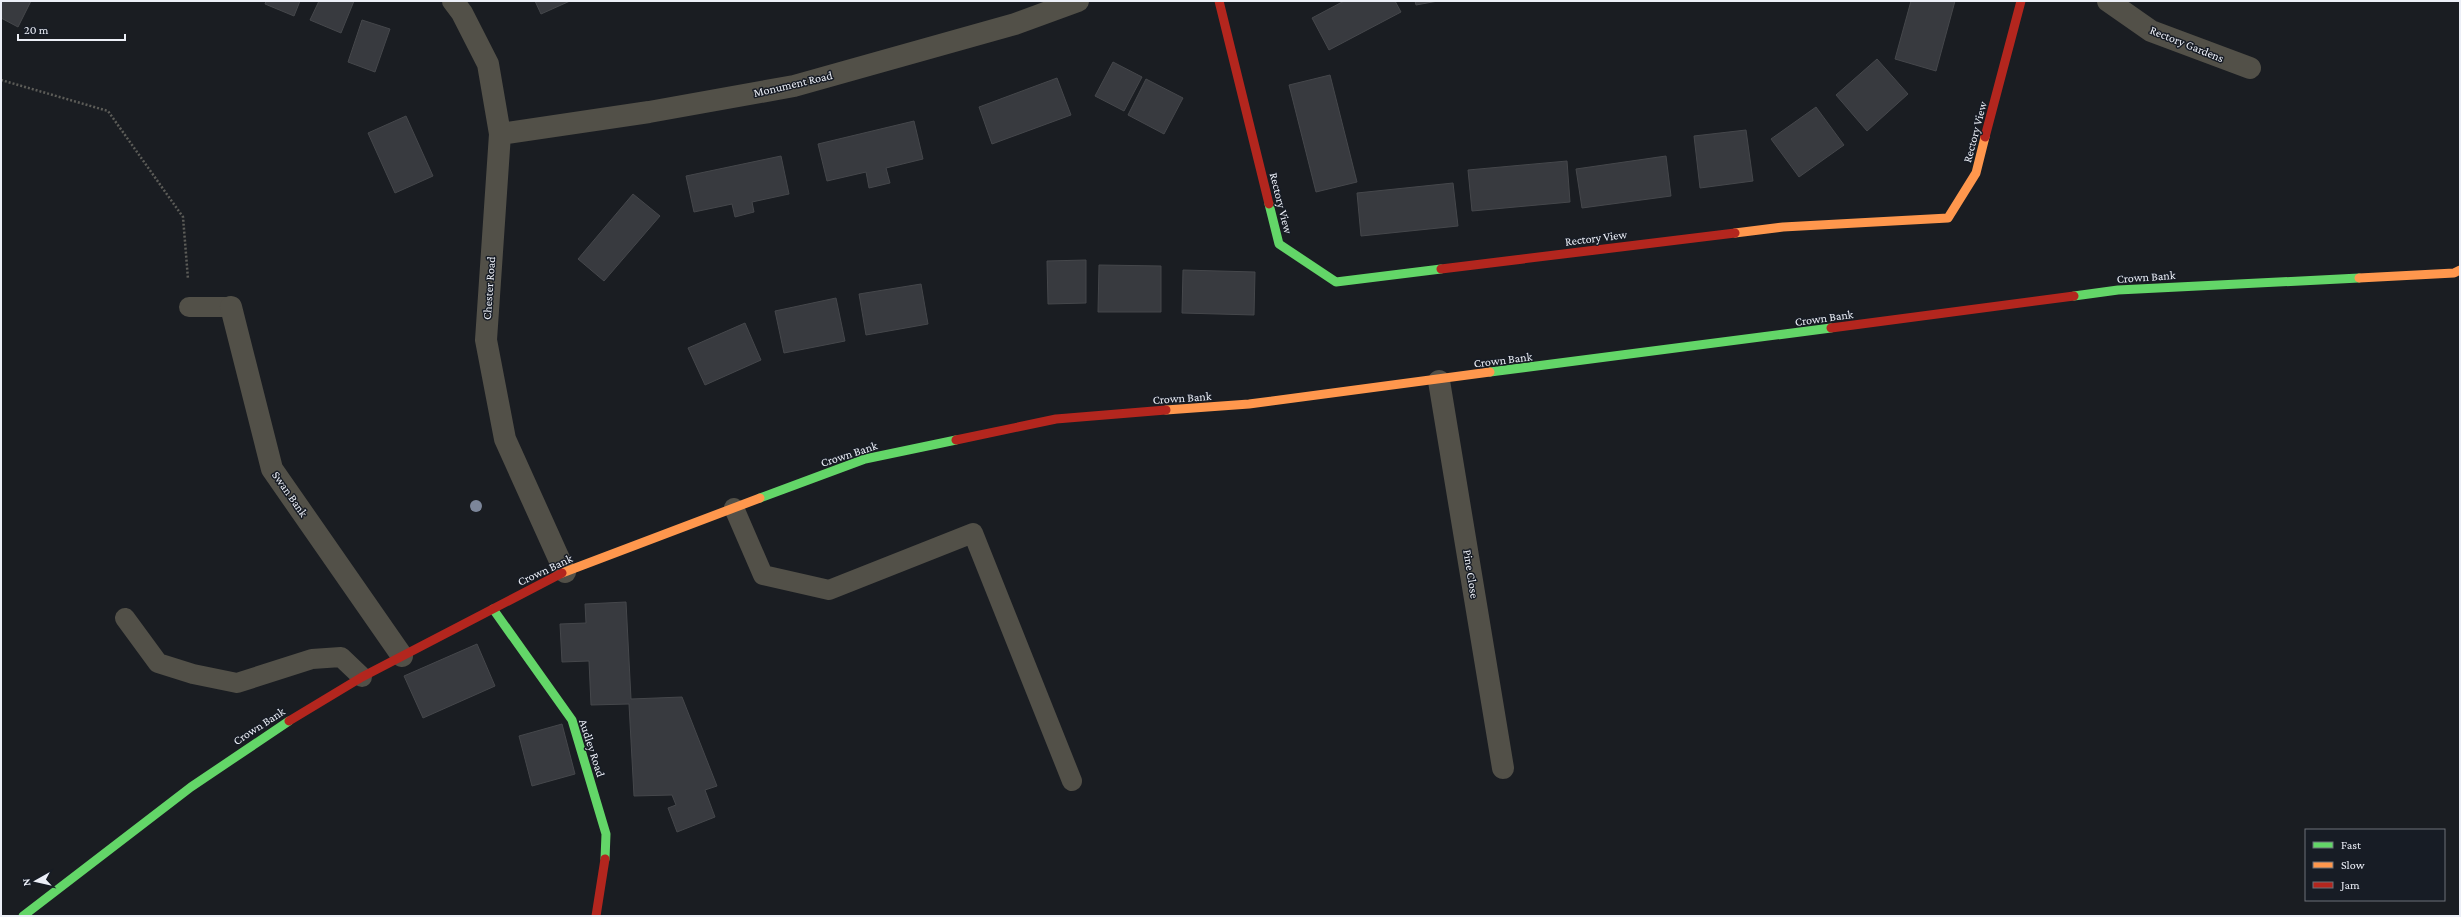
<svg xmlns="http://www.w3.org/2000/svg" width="2461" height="917" viewBox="0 0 2461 917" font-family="'Crimson Pro',serif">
<rect width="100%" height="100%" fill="#1a1d22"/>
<path fill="#383a3f" stroke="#45474b" d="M1 1H31L18 27 1 18Z
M266 1H300L294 16 265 4Z
M319 1H354L341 33 310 20Z
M535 1H570L541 14Z
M1344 1H1395L1401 12 1329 50 1312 18Z
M1415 1H1438L1416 5Z
M1911 1H1955L1936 71 1895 59Z
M362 20 390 29 375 72 348 62Z
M1877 59 1908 94 1867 131 1836 95Z
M1113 62 1142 77 1124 111 1095 96Z
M1330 75 1357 182 1316 192 1289 85Z
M1057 78 1071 115 992 144 979 107Z
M1146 79 1183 98 1164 134 1128 115Z
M1816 107 1844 145 1799 177 1771 139Z
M406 116 433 176 395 193 368 133Z
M914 121 923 159 886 168 890 183 869 188 866 172 827 181 818 144Z
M1746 130 1753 181 1700 188 1694 136Z
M781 156 789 194 752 202 754 212 735 217 732 204 694 212 686 176Z
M1666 156 1671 196 1582 208 1576 169Z
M1567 161 1570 202 1472 211 1468 170Z
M1453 183 1458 226 1361 236 1357 193Z
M633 194 660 216 604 281 578 259Z
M1086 260V303L1048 304 1047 261Z
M1099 265 1161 266V312H1098Z
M1183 270 1255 272 1254 315 1182 313Z
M921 284 928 324 866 335 859 294Z
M836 298 845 341 784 353 775 311Z
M745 323 761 360 705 385 688 348Z
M626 602 631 699 682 697 717 786 705 790 715 817 677 832 668 808 676 805 672 795 634 796 629 704 591 705 589 661 562 662 560 624 586 623 585 604Z
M477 644 495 686 423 718 404 676Z
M562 724 575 774 532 786 519 736Z"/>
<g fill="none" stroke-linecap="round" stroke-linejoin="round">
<path stroke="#5c5c58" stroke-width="2.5" stroke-dasharray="2 2" stroke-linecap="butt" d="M1 80 108 111 183 217 188 279"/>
<path stroke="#525048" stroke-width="20" d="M189 307H231
M734 508 763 575 829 590 973 533 1072 781
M125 618 158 663 193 674 237 683 312 659 341 657 362 677"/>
<path stroke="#525048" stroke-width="22" d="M453 1 462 13 488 64 500 134 486 340 505 439 565 572
M2108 1 2151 31 2250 68
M500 134 649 112 794 86 1015 24 1078 1
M231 307 272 469 402 656
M1439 381 1503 768"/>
<path stroke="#63d668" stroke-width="9" d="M1269 204 1279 244 1336 282 1441 269
M2074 296 2118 290 2359 278
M1490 372 1831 328
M760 498 865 459 956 440
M493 609 572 720 606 834 605 859
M23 916 191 787 289 721"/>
<path stroke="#ff974d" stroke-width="9" d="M1735 233 1783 227 1948 218 1976 173 1985 137
M2359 278 2454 273 2460 270
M1166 410 1249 404 1490 372
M562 573 760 498"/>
<path stroke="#b3261e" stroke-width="9" d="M1219 1 1269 204
M1985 137 2021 1
M1441 269 1735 233
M1831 328 2074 296
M956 440 1056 419 1166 410
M289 721 362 677 562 573
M596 916 605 859"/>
</g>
<circle fill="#7c869a" cx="476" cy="506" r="6"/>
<g text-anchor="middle" stroke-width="3" stroke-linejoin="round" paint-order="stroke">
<g font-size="12" fill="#eceff7" stroke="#171c25">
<text transform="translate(2187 44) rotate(22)" y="4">Rectory Gardens</text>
<text transform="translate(793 84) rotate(-13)" y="4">Monument Road</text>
<text transform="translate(1975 132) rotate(-75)" y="4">Rectory View</text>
<text transform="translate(1281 203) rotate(76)" y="4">Rectory View</text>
<text transform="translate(1596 238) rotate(-7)" y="4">Rectory View</text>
<text transform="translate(2146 277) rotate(-4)" y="4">Crown Bank</text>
<text transform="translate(489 288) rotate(-86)" y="4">Chester Road</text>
<text transform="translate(1824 318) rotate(-8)" y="4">Crown Bank</text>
<text transform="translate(1503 360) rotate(-7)" y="4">Crown Bank</text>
<text transform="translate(1182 398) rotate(-4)" y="4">Crown Bank</text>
<text transform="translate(849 454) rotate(-18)" y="4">Crown Bank</text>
<text transform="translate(290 494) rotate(55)" y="4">Swan Bank</text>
<text transform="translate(545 570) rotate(-25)" y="4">Crown Bank</text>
<text transform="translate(1471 574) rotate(81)" y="4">Pine Close</text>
<text transform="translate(259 726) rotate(-33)" y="4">Crown Bank</text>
<text transform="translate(592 748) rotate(72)" y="4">Audley Road</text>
</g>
</g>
<rect width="2461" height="917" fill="none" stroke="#eceff7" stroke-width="4"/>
<rect x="2305" y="829" width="140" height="72" fill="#171c25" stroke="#6c7079"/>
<rect x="2313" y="842" width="20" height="6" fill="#63d668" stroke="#6c7079"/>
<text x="2341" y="849" font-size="12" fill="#eceff7">Fast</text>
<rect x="2313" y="862" width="20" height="6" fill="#ff974d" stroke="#6c7079"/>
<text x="2341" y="869" font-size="12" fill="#eceff7">Slow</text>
<rect x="2313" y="882" width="20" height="6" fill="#b3261e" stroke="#6c7079"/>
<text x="2341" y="889" font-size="12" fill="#eceff7">Jam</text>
<g transform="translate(36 881) rotate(262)" stroke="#171c25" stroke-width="3" paint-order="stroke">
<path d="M0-3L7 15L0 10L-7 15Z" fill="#eceff7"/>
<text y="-6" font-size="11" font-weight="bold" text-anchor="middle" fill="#eceff7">N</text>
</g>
<path d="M18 34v6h107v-6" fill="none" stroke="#eceff7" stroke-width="2"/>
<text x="24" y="34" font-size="12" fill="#eceff7" stroke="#171c25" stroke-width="3" paint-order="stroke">20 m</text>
</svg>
